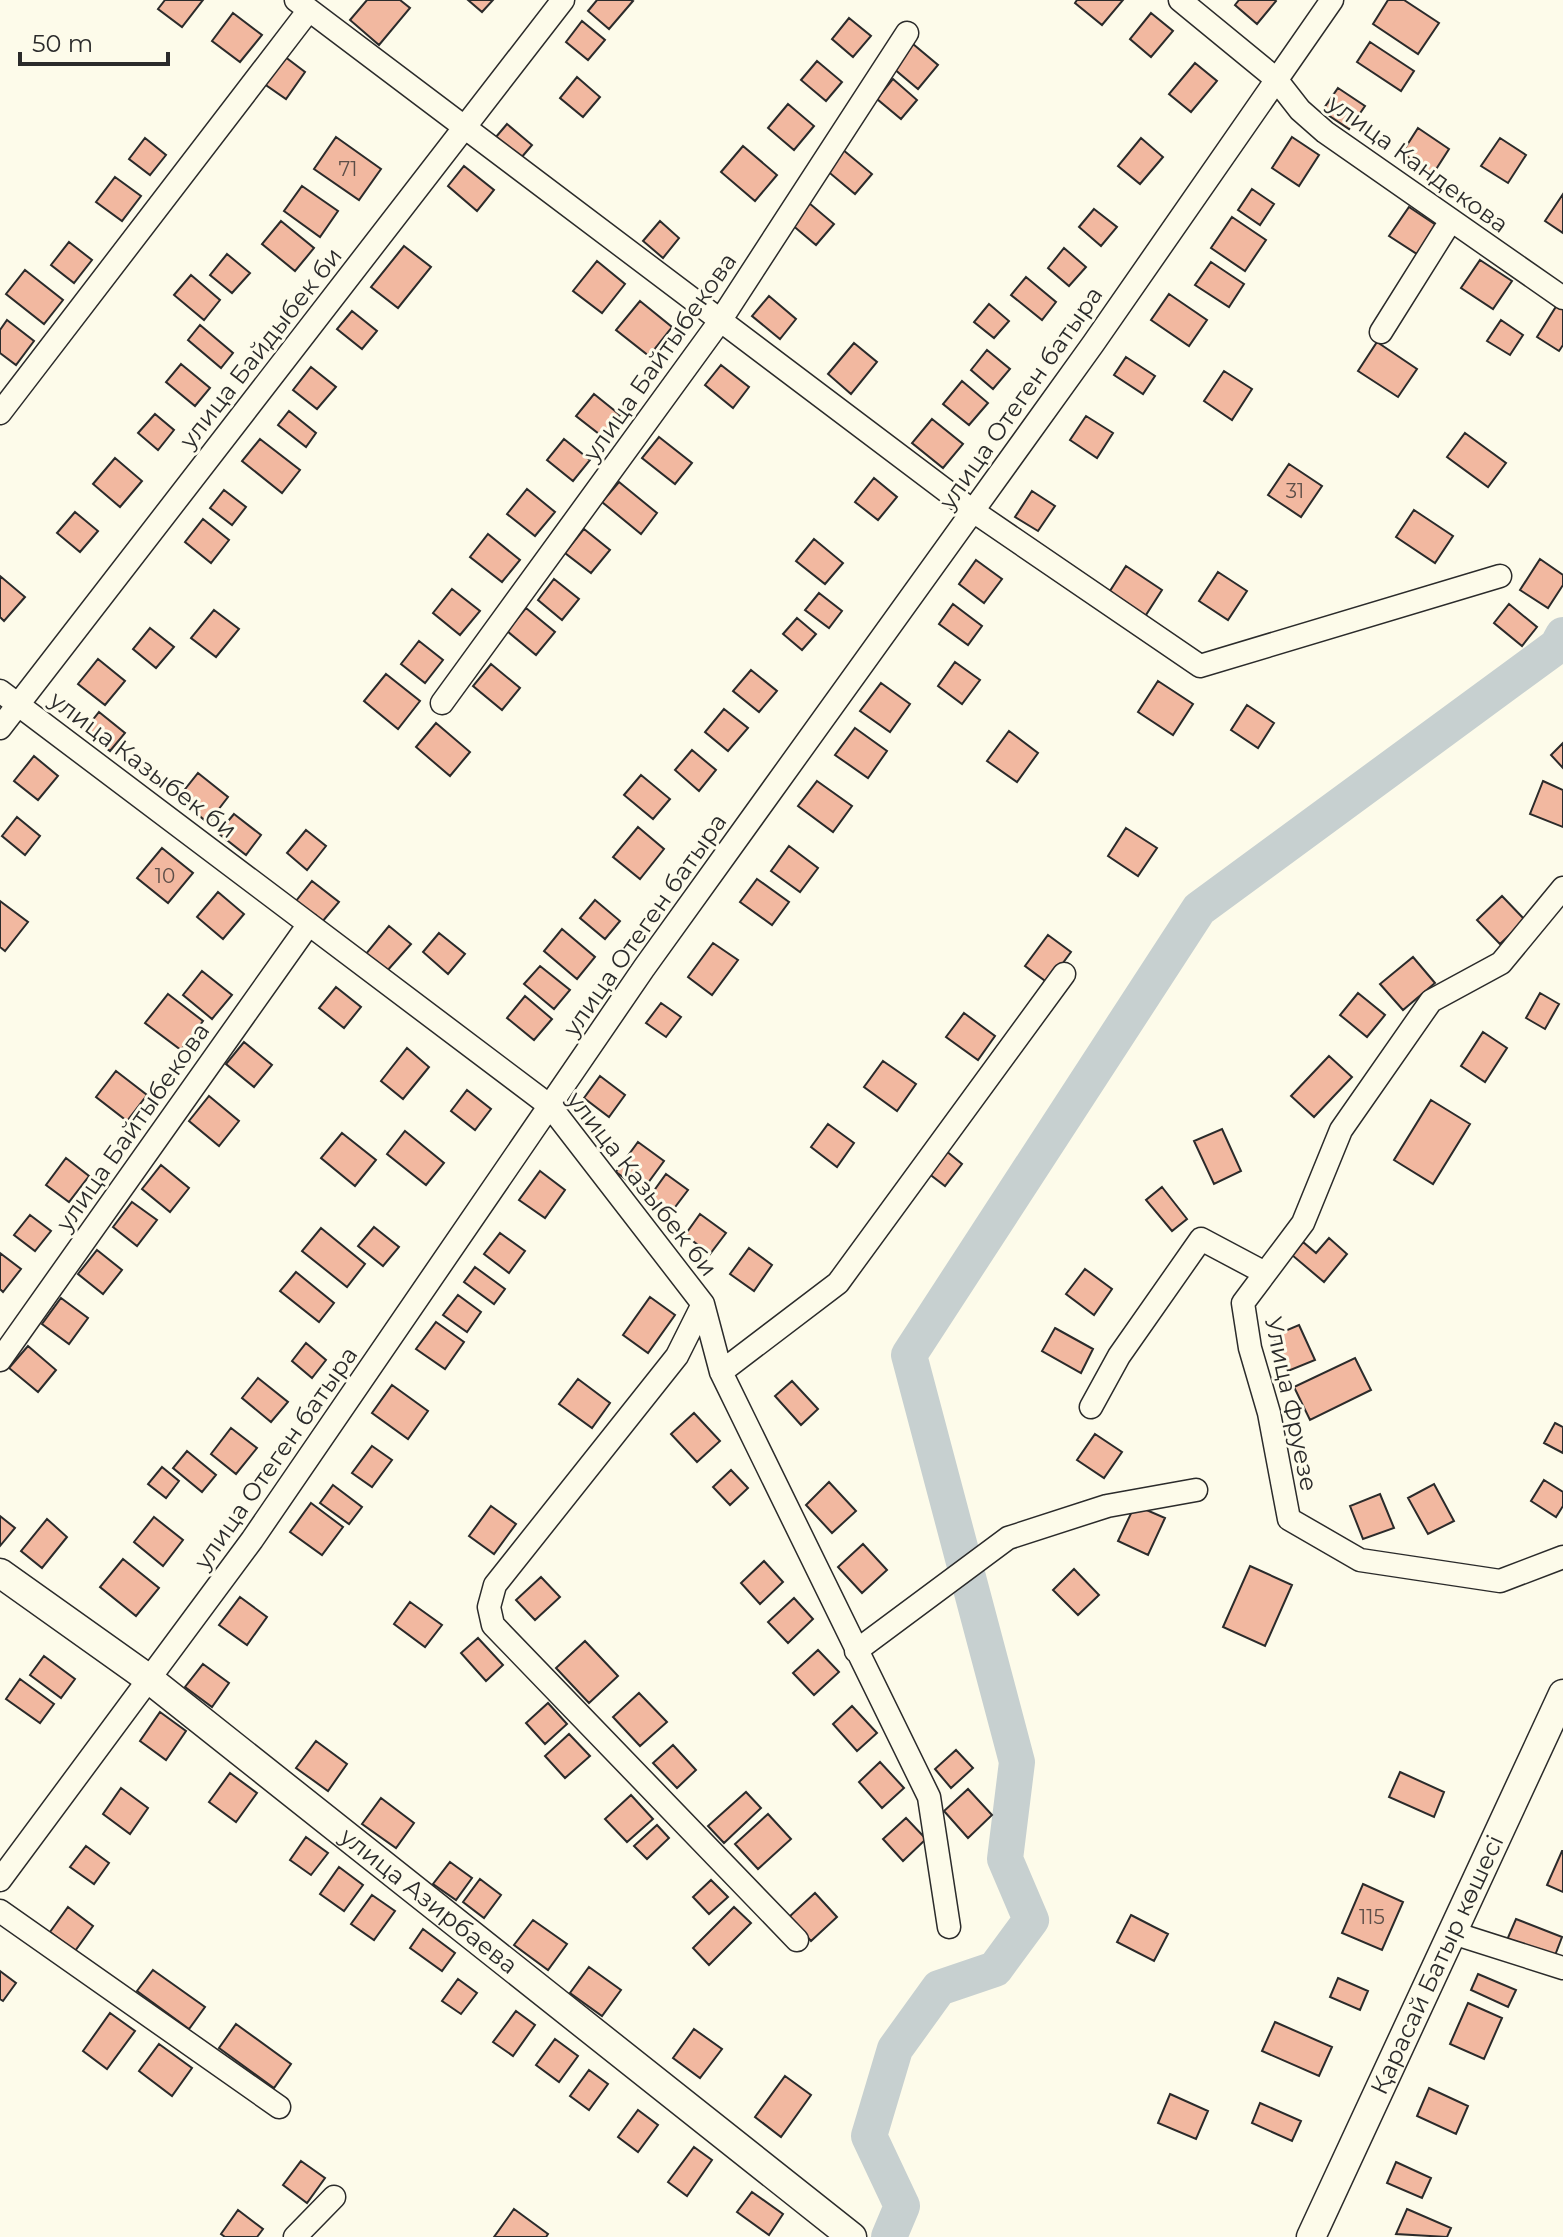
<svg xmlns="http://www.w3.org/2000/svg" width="1563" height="2237" viewBox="0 0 1563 2237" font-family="Montserrat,sans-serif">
<rect width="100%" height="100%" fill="#fdfbea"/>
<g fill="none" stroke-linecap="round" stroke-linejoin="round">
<path stroke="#c7d0d0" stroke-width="36" d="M889 2237 902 2206 869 2136 895 2049 939 1988 995 1969 1031 1920 1005 1859 1017 1762 909 1355 1199 909 1557 646 1563 635"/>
</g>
<path fill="#f2b8a0" stroke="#2b2b2b" stroke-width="2" d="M165 0H203L182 27 158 9Z
M367 0H400L410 8 379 45 350 20Z
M468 0H493L482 12Z
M597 0H631L633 1 609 29 588 11Z
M1077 0H1123L1102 25 1075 3Z
M1239 0H1275L1276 1 1257 24 1235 5Z
M1388 0H1404L1439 23 1418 54 1373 24Z
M233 13 262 35 240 62 212 41Z
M1151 13 1173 31 1151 57 1130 39Z
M849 18 871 36 853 57 832 39Z
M582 21 605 40 588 60 566 42Z
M1370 42 1414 71 1401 91 1357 62Z
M913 44 938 65 918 89 893 68Z
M280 53 305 72 286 99 260 81Z
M817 61 842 82 826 101 801 80Z
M1195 63 1217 81 1191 112 1169 94Z
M577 77 600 97 583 117 560 98Z
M893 79 917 100 901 119 877 99Z
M1338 88 1365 106 1349 129 1322 111Z
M788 104 814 126 794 150 768 128Z
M507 124 532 145 521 158 496 137Z
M1418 128 1449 149 1433 174 1402 153Z
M336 137 381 169 359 200 314 169Z
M1292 137 1319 155 1299 186 1272 168Z
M145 138 166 155 150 175 129 159Z
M1141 138 1163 157 1140 184 1118 166Z
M1500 138 1526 155 1508 183 1481 166Z
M743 146 777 175 755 201 721 172Z
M842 149 872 174 855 194 825 169Z
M464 166 494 190 477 211 448 186Z
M115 177 141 196 122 221 96 202Z
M302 186 338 211 320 237 284 211Z
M1252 189 1274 204 1260 225 1238 210Z
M1563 194V233L1545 221Z
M809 203 834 224 816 245 791 224Z
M1409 207 1436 225 1417 254 1389 236Z
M1094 209 1117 227 1101 246 1079 227Z
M1232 217 1266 240 1245 271 1211 248Z
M281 221 314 248 295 271 262 244Z
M660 221 679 238 663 258 643 241Z
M69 242 92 260 74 283 51 265Z
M404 246 431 267 398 308 371 287Z
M1064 248 1086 267 1069 286 1048 268Z
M227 254 250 273 232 293 210 275Z
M1480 260 1512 281 1493 309 1461 288Z
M597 261 625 284 602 313 573 291Z
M1211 262 1244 284 1229 307 1195 285Z
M25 270 63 300 44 324 6 294Z
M191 275 220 300 204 320 174 295Z
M1026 277 1056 302 1042 320 1011 295Z
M1169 294 1207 320 1189 346 1151 320Z
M769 296 796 319 780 339 752 316Z
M640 301 672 327 649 356 616 330Z
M989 304 1009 321 994 338 974 322Z
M1557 305 1563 309V345L1559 351 1537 337Z
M352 311 377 331 362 349 337 329Z
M7 320 34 341 16 365 0 353V330Z
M1501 320 1523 335 1510 355 1487 341Z
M200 325 233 353 221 368 188 340Z
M1377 342 1417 369 1398 397 1358 371Z
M854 343 877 362 851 394 828 374Z
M987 350 1010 369 993 389 971 370Z
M1126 357 1155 376 1143 394 1114 375Z
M181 364 210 388 195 406 166 382Z
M721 365 749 387 733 408 705 385Z
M311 367 336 387 317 409 293 390Z
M1224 371 1252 389 1232 420 1204 401Z
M962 381 988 403 969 425 943 404Z
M594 394 620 415 603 437 576 416Z
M289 411 316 433 306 447 278 425Z
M155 414 174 430 158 450 138 433Z
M1086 416 1113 433 1097 458 1070 440Z
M932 419 963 444 943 468 912 443Z
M1465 433 1506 463 1488 487 1447 457Z
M659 437 692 463 675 484 642 458Z
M260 439 300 470 282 493 242 461Z
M564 439 590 460 573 481 547 460Z
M115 458 142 481 120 507 93 484Z
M1289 464 1322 486 1301 517 1268 495Z
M874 478 897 497 878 520 855 502Z
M619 482 657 513 641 534 602 502Z
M527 489 555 512 535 536 507 514Z
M224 490 246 507 232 525 210 508Z
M1032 491 1055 506 1038 531 1015 517Z
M1414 510 1453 536 1435 563 1396 537Z
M75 512 98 531 80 552 57 533Z
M203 519 229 540 211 563 185 542Z
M584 529 610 550 591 573 565 553Z
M488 534 520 560 502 582 470 557Z
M814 539 843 563 825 584 796 561Z
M1540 559 1563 575V585L1548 608 1520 590Z
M976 560 1002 579 984 603 959 584Z
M1126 566 1162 590 1144 618 1108 594Z
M1218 572 1247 591 1228 620 1199 601Z
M0 576 25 597 4 621 0 617Z
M554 579 579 599 562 620 538 600Z
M452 589 480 611 460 635 433 613Z
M819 593 842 611 829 628 805 610Z
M953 604 982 626 968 645 939 624Z
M1509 604 1537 627 1522 646 1494 623Z
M526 608 555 632 536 655 507 631Z
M214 610 239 629 216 657 191 638Z
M797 618 816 634 802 650 783 634Z
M150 628 174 647 156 668 133 649Z
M419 641 443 660 425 683 401 664Z
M98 659 125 681 105 705 78 684Z
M955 662 980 680 962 704 938 686Z
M491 664 520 688 502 710 473 686Z
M751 670 777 691 759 712 733 691Z
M386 674 420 701 398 729 364 701Z
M1158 681 1193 704 1173 735 1138 712Z
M881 683 910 704 890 732 860 711Z
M1247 705 1274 723 1258 748 1231 730Z
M724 709 748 728 728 751 705 732Z
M99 712 125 733 110 751 84 731Z
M436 723 470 752 450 776 416 747Z
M855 728 887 751 868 778 835 755Z
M1009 731 1038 753 1017 782 987 761Z
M1563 743V768L1551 755Z
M692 750 716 770 699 791 675 770Z
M34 756 58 776 38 800 14 781Z
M198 773 228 797 208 823 178 798Z
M641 775 670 799 653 819 624 795Z
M817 781 852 806 833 832 798 806Z
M1543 781 1563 790V827L1530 814Z
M234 814 261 835 246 855 218 833Z
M17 817 40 836 25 855 2 836Z
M638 827 664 849 640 879 613 857Z
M1126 828 1157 848 1138 876 1108 856Z
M306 830 326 846 307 870 287 853Z
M789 846 818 868 800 892 771 871Z
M162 848 193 873 168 903 137 878Z
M757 879 789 902 772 925 740 902Z
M312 881 339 902 322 922 296 901Z
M218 892 244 914 223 939 197 917Z
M1502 896 1525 920 1500 944 1477 920Z
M595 900 620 921 605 939 580 918Z
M0 901 28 922 5 951 0 947Z
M389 926 411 944 386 972 365 955Z
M562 929 595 957 577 979 544 951Z
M439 933 465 954 448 974 423 952Z
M1048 935 1071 952 1048 983 1025 966Z
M713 943 738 960 712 995 688 977Z
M1413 957 1435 983 1403 1010 1380 984Z
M540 966 570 990 554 1009 524 984Z
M202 971 232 995 212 1019 183 995Z
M336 987 361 1007 344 1028 319 1008Z
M1358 993 1385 1015 1367 1037 1340 1015Z
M1540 993 1559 1004 1545 1029 1526 1018Z
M168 994 203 1021 181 1050 145 1023Z
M525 996 552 1019 534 1040 507 1018Z
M661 1003 681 1017 666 1037 646 1023Z
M964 1013 995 1036 978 1060 946 1037Z
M1483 1032 1507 1048 1485 1082 1461 1066Z
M244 1042 272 1065 254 1087 226 1064Z
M407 1048 429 1067 403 1099 381 1081Z
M1329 1056 1352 1077 1314 1117 1291 1096Z
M883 1061 916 1084 897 1111 864 1087Z
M116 1071 147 1095 127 1121 96 1097Z
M600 1076 625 1095 609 1117 584 1098Z
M467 1090 491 1109 475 1130 451 1111Z
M209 1096 239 1121 219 1146 189 1121Z
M1431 1100 1470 1124 1433 1184 1394 1160Z
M828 1124 854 1143 837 1167 811 1147Z
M1222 1129 1241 1171 1214 1184 1194 1141Z
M405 1131 444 1163 426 1185 387 1154Z
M342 1133 376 1160 355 1186 321 1158Z
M638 1142 664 1161 642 1191 616 1172Z
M945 1150 962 1164 945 1186 928 1173Z
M66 1158 89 1176 69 1202 46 1185Z
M161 1165 189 1188 170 1212 142 1189Z
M540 1171 565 1190 545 1218 519 1200Z
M666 1174 688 1190 669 1215 648 1199Z
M1162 1187 1187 1219 1172 1231 1146 1200Z
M132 1202 157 1220 137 1246 113 1227Z
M700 1214 726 1233 710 1254 685 1235Z
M30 1215 51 1231 35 1251 14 1235Z
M374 1227 399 1247 383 1266 358 1246Z
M321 1228 365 1264 347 1287 302 1251Z
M500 1233 525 1251 509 1273 484 1254Z
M1329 1238 1347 1254 1324 1282 1292 1255 1303 1242 1316 1253Z
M749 1248 772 1265 754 1291 730 1274Z
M97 1250 122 1270 103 1294 78 1274Z
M0 1253 21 1269 3 1292 0 1289Z
M475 1267 505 1289 494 1304 464 1282Z
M1085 1269 1112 1289 1094 1315 1066 1294Z
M296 1272 334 1303 319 1322 280 1291Z
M458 1295 481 1312 467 1332 443 1315Z
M650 1297 675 1315 648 1353 623 1335Z
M61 1298 88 1318 69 1344 42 1324Z
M436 1322 464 1342 445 1369 416 1349Z
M1299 1325 1315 1360 1288 1371 1273 1336Z
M1055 1328 1093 1349 1081 1373 1042 1351Z
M306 1343 326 1360 312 1378 292 1361Z
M28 1346 56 1370 38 1392 9 1368Z
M1355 1358 1371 1390 1310 1420 1294 1387Z
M258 1378 288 1402 271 1422 242 1398Z
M578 1379 610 1403 592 1428 559 1404Z
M792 1381 818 1409 801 1425 775 1396Z
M392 1385 428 1411 408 1439 372 1413Z
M694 1413 720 1441 697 1462 671 1434Z
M1555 1423 1563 1427V1453L1544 1443Z
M231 1428 257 1448 236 1474 211 1454Z
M1095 1434 1122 1452 1104 1478 1077 1460Z
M372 1446 392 1460 372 1487 352 1473Z
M187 1451 216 1475 202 1492 173 1468Z
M162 1467 179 1481 166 1498 148 1484Z
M731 1470 748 1488 730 1505 713 1487Z
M1544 1480 1563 1492V1506L1556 1517 1531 1501Z
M829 1482 856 1511 832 1533 806 1505Z
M1434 1484 1454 1521 1428 1534 1408 1498Z
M333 1485 362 1507 349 1524 320 1503Z
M1380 1494 1394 1528 1363 1539 1350 1506Z
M311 1503 343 1527 322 1555 290 1532Z
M1135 1505 1165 1518 1148 1555 1118 1541Z
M491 1506 516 1524 494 1554 469 1536Z
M0 1516 15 1528 0 1546Z
M154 1517 183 1540 163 1566 134 1542Z
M47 1519 67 1537 42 1568 21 1551Z
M863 1544 887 1570 862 1593 838 1567Z
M123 1559 159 1588 136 1616 100 1587Z
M764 1561 783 1582 760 1604 741 1583Z
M1250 1566 1292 1585 1265 1646 1223 1627Z
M1074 1569 1099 1595 1078 1615 1053 1590Z
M541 1577 560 1597 535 1620 516 1600Z
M240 1597 267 1617 247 1645 219 1625Z
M794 1598 813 1619 788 1643 768 1622Z
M410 1602 442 1625 425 1647 394 1624Z
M478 1638 503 1665 486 1681 461 1653Z
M585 1641 618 1676 589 1703 556 1668Z
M818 1650 839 1672 814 1695 793 1673Z
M44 1656 75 1679 61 1698 30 1675Z
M203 1664 229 1683 212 1707 185 1687Z
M20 1679 54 1704 40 1723 6 1699Z
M639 1693 667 1722 640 1746 613 1717Z
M548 1703 567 1724 545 1744 526 1723Z
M852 1706 877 1733 857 1751 833 1724Z
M160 1712 186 1731 166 1760 140 1741Z
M569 1734 590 1756 565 1778 545 1756Z
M316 1741 347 1764 328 1791 296 1768Z
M673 1745 696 1770 677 1788 653 1763Z
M956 1750 973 1768 951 1788 935 1769Z
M880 1762 904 1788 882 1808 859 1782Z
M1400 1772 1444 1792 1434 1817 1389 1797Z
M230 1773 257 1793 236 1822 209 1802Z
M121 1788 148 1808 130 1834 103 1814Z
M968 1789 992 1815 968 1838 944 1811Z
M746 1792 761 1808 724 1843 708 1826Z
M631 1795 653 1819 627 1842 605 1819Z
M381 1798 414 1823 396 1848 362 1824Z
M768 1814 791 1839 758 1869 735 1844Z
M906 1818 926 1839 903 1861 883 1839Z
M657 1825 669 1838 647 1859 634 1846Z
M306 1837 328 1853 311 1875 290 1860Z
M86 1846 109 1863 94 1884 70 1867Z
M1562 1851H1563V1892L1547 1885Z
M450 1862 472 1878 456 1900 433 1884Z
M339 1867 363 1885 344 1911 320 1894Z
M480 1879 501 1895 484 1918 463 1902Z
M711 1880 728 1897 709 1914 693 1897Z
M1363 1884 1403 1902 1382 1950 1342 1933Z
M815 1893 837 1917 811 1941 789 1917Z
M372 1895 395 1911 374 1940 351 1924Z
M68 1907 93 1926 75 1951 50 1932Z
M734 1907 751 1923 709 1965 693 1948Z
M1131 1915 1168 1934 1154 1961 1117 1942Z
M1516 1919 1562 1937 1554 1958 1507 1940Z
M533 1920 567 1944 548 1970 514 1945Z
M423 1929 455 1953 442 1971 410 1948Z
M589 1967 621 1990 602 2016 570 1993Z
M153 1970 205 2007 189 2029 137 1991Z
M0 1971 16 1983 3 2001 0 1999Z
M1478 1974 1516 1990 1508 2007 1471 1990Z
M1338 1978 1368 1991 1360 2010 1330 1997Z
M458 1979 477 1993 461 2014 442 2001Z
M1468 2003 1502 2018 1484 2059 1450 2044Z
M516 2011 535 2025 513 2056 493 2042Z
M110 2013 135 2031 107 2069 83 2051Z
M1275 2022 1332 2047 1319 2076 1262 2051Z
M236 2024 291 2064 274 2088 219 2048Z
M694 2029 722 2049 700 2078 673 2058Z
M555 2039 578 2056 559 2082 536 2065Z
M159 2044 192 2068 172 2096 139 2071Z
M589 2070 608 2084 589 2110 570 2096Z
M785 2076 811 2095 781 2137 755 2117Z
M1429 2088 1468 2106 1456 2134 1417 2116Z
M1170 2094 1208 2111 1196 2139 1158 2123Z
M1260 2103 1301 2121 1292 2141 1252 2123Z
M638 2110 658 2125 638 2152 618 2137Z
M694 2147 712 2160 687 2196 668 2182Z
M301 2161 325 2178 307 2203 283 2185Z
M1396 2162 1431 2178 1422 2198 1387 2183Z
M752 2192 783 2214 769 2235 737 2212Z
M514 2209 548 2234 546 2237H494Z
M1407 2209 1451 2228 1447 2237 1396 2234Z
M238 2210 263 2229 257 2237H225L221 2234Z"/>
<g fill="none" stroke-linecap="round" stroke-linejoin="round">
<defs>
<path id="minor" d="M296 0 973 511 1200 666 1500 576
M1180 0 1275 78 1300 110 1325 132 1563 298
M1381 332 1450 222
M0 413 309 10
M0 691 550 1106 703 1304 721 1372 929 1797 949 1927
M442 703 720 321 907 33
M0 728 563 0
M1563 888 1501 963 1431 1001 1341 1130 1303 1223 1243 1303 1250 1348 1269 1413 1289 1519 1360 1560 1500 1581 1563 1557
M703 1304 677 1356 495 1585 489 1607 493 1625 797 1940
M0 1360 309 924
M721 1372 838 1283 1064 974
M1091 1407 1119 1356 1201 1239 1265 1273
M856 1651 1008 1538 1107 1506 1196 1490
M0 1880 252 1540 644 968 1093 344 1332 0
M0 1911 279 2107
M1453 1933 1563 1968
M295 2237 334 2197"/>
<g id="major">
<path id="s1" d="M0 1573 149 1679 852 2237"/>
<path id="s2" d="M1311 2237 1563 1694"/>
</g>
</defs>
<use href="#minor" stroke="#2b2b2b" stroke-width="25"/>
<use href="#major" stroke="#2b2b2b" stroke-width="31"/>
<use href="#minor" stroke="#fdfbea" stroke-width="22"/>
<use href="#major" stroke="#fdfbea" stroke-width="28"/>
</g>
<g text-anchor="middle" stroke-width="6" stroke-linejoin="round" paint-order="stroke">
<g font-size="20" fill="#5d4e48">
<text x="348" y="176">71</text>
<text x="1295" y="498">31</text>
<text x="165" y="883">10</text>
<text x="1372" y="1924">115</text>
</g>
<g font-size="24" fill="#2b2b2b" stroke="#fdfbea">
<text transform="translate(1418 164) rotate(36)" y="8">улица Кандекова</text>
<text transform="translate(261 348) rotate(-52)" y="8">улица Байдыбек би</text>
<text transform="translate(660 357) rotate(-55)" y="8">улица Байтыбекова</text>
<text transform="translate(1021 398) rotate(-55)" y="8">улица Отеген батыра</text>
<text transform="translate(143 765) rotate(37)" y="8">улица Казыбек би</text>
<text transform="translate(645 925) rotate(-55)" y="8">улица Отеген батыра</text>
<text transform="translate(133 1127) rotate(-55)" y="8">улица Байтыбекова</text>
<text transform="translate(642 1184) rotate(52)" y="8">улица Казыбек би</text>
<text transform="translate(1291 1404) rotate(78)" y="8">Улица Фруезе</text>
<text transform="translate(276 1458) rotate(-55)" y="8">улица Отеген батыра</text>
<text dy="8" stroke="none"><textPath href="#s1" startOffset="540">улица Азирбаева</textPath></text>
<text dy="8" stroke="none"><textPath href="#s2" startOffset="300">Қарасай Батыр көшесі</textPath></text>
</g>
</g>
<path d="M20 52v12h148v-12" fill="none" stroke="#2b2b2b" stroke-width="4"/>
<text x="32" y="52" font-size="24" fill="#2b2b2b" stroke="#fdfbea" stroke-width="6" paint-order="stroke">50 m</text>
</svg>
